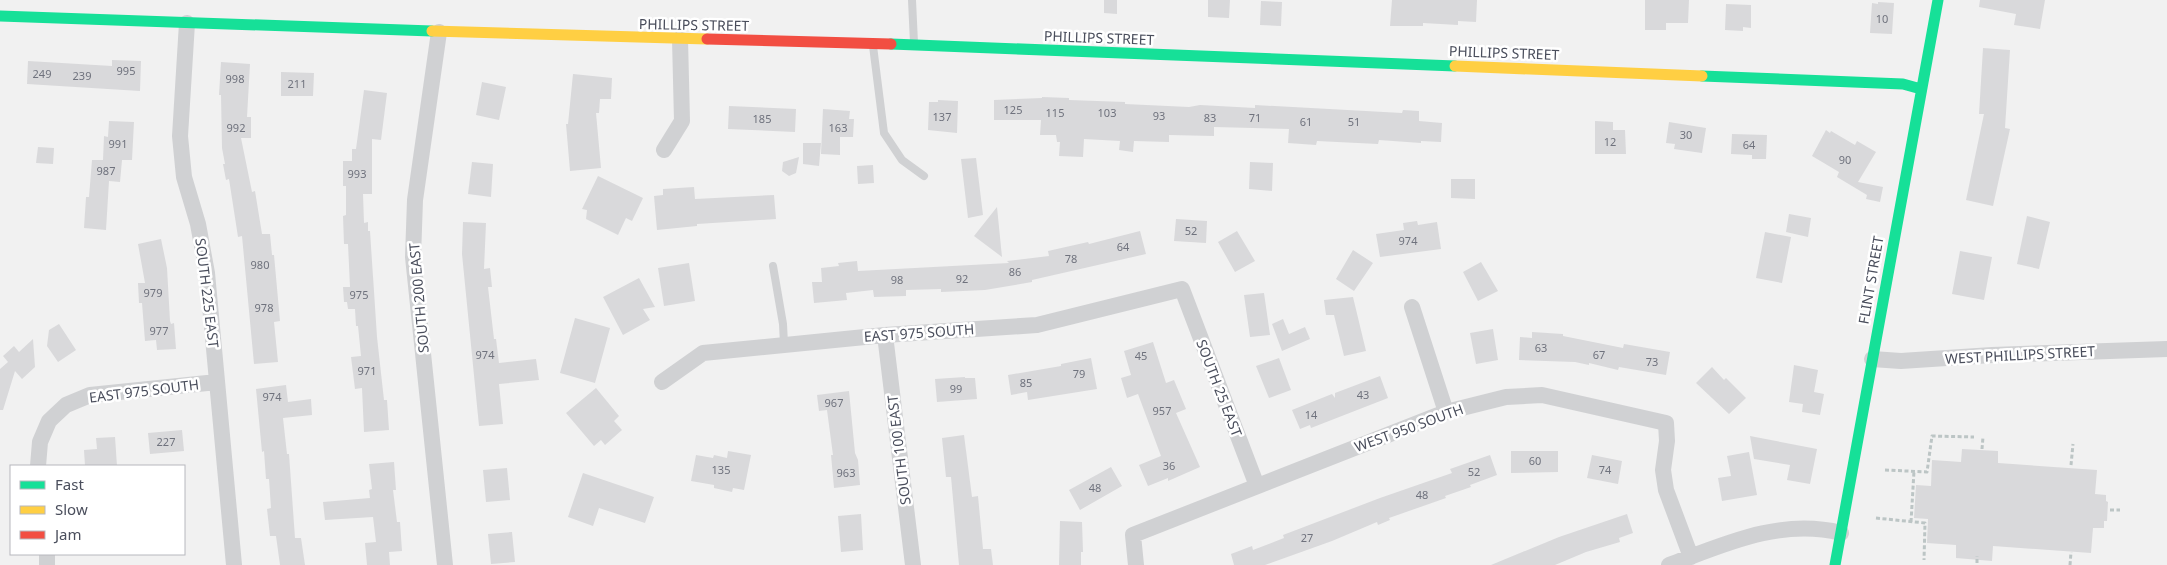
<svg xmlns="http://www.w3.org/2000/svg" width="2167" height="565" viewBox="0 0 2167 565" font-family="'Noto Sans',sans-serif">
<rect width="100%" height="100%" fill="#f1f1f1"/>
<path fill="#d9d9db" d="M1104 0H1117V14L1104 13Z
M1208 0H1230L1229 18 1208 17Z
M1392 0H1477L1476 22 1458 21V25L1423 23V26H1390Z
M1645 0H1689L1688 23H1666V30H1645Z
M1980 0H2045L2040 29 2014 25 2016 14 1979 7Z
M1261 1 1282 2 1281 26 1260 25Z
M1878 2 1894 3 1892 34 1870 33 1872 3 1878 4Z
M1726 4 1751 5V28L1743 27V31L1725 30Z
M1983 48 2010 50 2005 128 2010 129 1993 206 1966 200 1984 114H1979Z
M112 60 141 61 140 91 27 84 28 61 112 66Z
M221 62 250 64 247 117H251V138H241L252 192 255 191 262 234H270L272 255H274L280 321 274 322 278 362 254 364 242 236 238 237 229 179 226 180 223 164H225L222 148 221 95H219Z
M281 72 314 73 313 96H281Z
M573 74 612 78 611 99H600L599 113H596L601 168 570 171 566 124H568Z
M482 82 506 87 499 120 476 115Z
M364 90 387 93 381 140 372 139V194H363L364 223 368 222V231H370L377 337 384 400H387L389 430 364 432 362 388 355 389 351 357 361 356 358 326H356L355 309H348L347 302H344L343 287H350L348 244H344L343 216 346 215V186H343V161H352V149H356Z
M1042 97 1069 98V100L1125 102V104L1189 107 1200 105 1255 108V105L1402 113 1403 110 1419 111V121L1442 123 1441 142 1421 141V143L1379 140 1378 144 1317 141 1316 145 1288 143 1289 129 1214 127V136L1169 135V142L1134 141 1133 152 1119 150 1120 141 1084 139 1083 157 1059 156 1060 142H1057L1056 135H1040L1041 120H994V100L1042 98Z
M938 100 958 101 957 133 928 130 929 102H938Z
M729 106 796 109 795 132 728 129Z
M823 109 850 111 849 119H854L853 137H840V155L821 154Z
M109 121 134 122 132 160H122L120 182 109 181 106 230 84 228 86 197H89L92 160H103L104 136 108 137Z
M1595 121 1613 122V130H1625L1626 154H1595Z
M1669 122 1706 128 1702 153 1674 149 1675 144 1666 143Z
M1826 130 1830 133 1831 131 1855 145 1857 141 1876 152 1858 182 1883 187 1880 202 1866 199 1867 195 1837 177 1839 172 1812 156Z
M1732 134 1767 135 1766 159H1752V155L1731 154Z
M803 143H821L819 166 803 164Z
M38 147 54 148 53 164 36 163Z
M799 157 796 173 789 176 782 171 783 162Z
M976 158 983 215 968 218 961 159Z
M472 162 493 164 491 197 468 194Z
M1250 162 1273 163 1272 191 1249 189Z
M873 165 874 183 858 184 857 166Z
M598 176 643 198 632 221 626 218 618 235 586 219 587 210 582 209Z
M1451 179H1475V199L1451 198Z
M694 187 695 199 774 195 776 219 697 224V226L657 230 654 196 663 195V189Z
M997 207 1002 257 974 236Z
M1789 214 1811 218 1808 237 1786 232Z
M2027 216 2050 222 2039 269 2017 264Z
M1176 219 1207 221 1206 243 1174 241Z
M1417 221 1418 225 1437 222 1441 249 1380 257 1376 234 1404 230 1403 223Z
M463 222 486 223 484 269 490 268 492 287H488L494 339H496L499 363 536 359 539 380 499 384 503 424 479 426 462 254Z
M1140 231 1146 254 1032 280V282L985 290 941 292V289L906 290V296L874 297 873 290 846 293 847 300 814 303 812 282H822L821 268 839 266 838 263 857 261 858 271 1009 263 1007 261 1049 256 1048 251 1088 242 1089 244Z
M1237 231 1255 261 1235 272 1218 242Z
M1765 232 1791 237 1782 283 1756 278Z
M161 239 167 268 170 321 171 324 174 323 176 349 157 350 156 340 145 341 142 303H139L138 283H145L138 244Z
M1353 250 1373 263 1354 291 1336 279Z
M1960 251 1992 257 1984 300 1952 294Z
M1481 262 1498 291 1478 301 1463 272Z
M689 263 695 301 664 306 658 268Z
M639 278 655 307 643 309 650 320 623 335 603 297Z
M1264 293 1270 335 1250 337 1244 295Z
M1353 297 1366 351 1344 356 1334 315H1326L1324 300Z
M575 318 610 328 595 383 560 373Z
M1283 319 1289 334 1305 327 1310 339 1282 351 1272 324Z
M59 324 76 350 58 362 47 346 49 330Z
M1493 329 1498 360 1476 364 1470 333Z
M1532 332 1563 334V336L1623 348 1624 344 1670 352 1666 375 1619 367 1618 370 1589 363V365L1575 362 1519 360 1520 337 1532 338Z
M33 339 35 367 22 379 15 371 3 410H0V369L8 362 3 356 14 346 19 352Z
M1153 342 1166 383 1174 380 1186 409 1176 413 1200 467 1168 481V478L1148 486 1139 465 1161 456 1138 394 1127 398 1121 378 1131 375 1124 351Z
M1091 358 1097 389 1028 400 1027 392 1011 395 1008 375 1061 366V364Z
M1279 358 1291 390 1269 398 1256 366Z
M1794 365 1818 370 1814 392 1824 394 1820 415 1802 412 1803 404 1789 402Z
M1712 367 1724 380 1726 378 1746 398 1729 414 1696 383Z
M1380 376 1388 398 1311 428 1310 425 1300 429 1292 410 1332 394 1335 398V393Z
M965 377V378H975L977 399 937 402 935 379Z
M286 385 288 402 311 399 312 415 283 418 287 454H289L295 538H301L305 565H280L276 536H270L267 509 271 508 269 479H266L264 451 262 452 256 389Z
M596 388 619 416 614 421 622 430 605 445 601 440 594 446 566 413Z
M849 391 855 453 858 460 860 485 834 488 831 455H833L827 410 819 411 817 395Z
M182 430 184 451 150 454 148 433Z
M964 435 972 497 978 496 983 549H991L993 565H959L951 477H946L942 438Z
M1750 436 1817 449 1810 484 1787 480 1790 465 1754 459Z
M115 437 117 466H85L84 450 97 449 96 438Z
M1962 449 1998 451V463L2097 470 2095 494 2106 495V501L2108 502 2107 521H2104V528H2093L2091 553 1993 546 1992 561 1956 558V545L1927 543 1928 519 1914 518 1916 485 1931 486 1932 460 1961 462Z
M728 451 751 455 744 490 733 488 732 492 714 488V485L691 481 696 455 713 458 714 455 727 458Z
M1511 451H1558V472L1511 473Z
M1749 452 1757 495 1722 501 1718 478 1731 476 1727 456Z
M1490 455 1497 475 1470 485 1471 487 1445 496 1446 498 1389 518 1390 520 1378 525 1377 522 1332 541 1265 565H1234L1231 554 1252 546 1253 550 1284 538 1283 535 1380 498 1452 473 1450 469Z
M1592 455 1622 461 1618 484 1587 478Z
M394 462 396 490H393L397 522H400L402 551 389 552 390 565H367L365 543 376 542 373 517 325 520 323 502 370 498 369 490 372 489 369 464Z
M1111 467 1122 486 1080 510 1069 490Z
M507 468 510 500 486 502 483 470Z
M583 473 654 497 645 523 599 508 593 526 568 517Z
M861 514 863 550 841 552 838 516Z
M1627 514 1633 533 1619 538 1620 542 1586 552 1555 565H1491L1559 537Z
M1060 521 1082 522 1083 552H1081V565H1059Z
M512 532 515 562 491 564 488 534Z"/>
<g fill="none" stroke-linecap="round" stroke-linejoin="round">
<path stroke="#bcc5c5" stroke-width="3" stroke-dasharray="4 2.5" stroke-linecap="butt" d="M1982 449 1983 437
M2071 465 2073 444
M1885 470 1927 472 1932 436 1974 437
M2110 510H2120
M1876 518 1925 523 1924 560
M1911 522 1914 471
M1977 563V556
M2070 565 2071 552"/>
<path stroke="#d0d1d3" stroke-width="8" d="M912 0 914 43
M873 46 884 133 902 160 924 176
M773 266 783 324 784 344"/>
<path stroke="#d0d1d3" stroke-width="16" d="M187 23 180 136 184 177 198 224 207 273 234 565
M439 32 415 200 413 257 445 565
M664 150 682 121 680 39
M1412 307 1446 412
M885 335 913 565
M1872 359 1901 361 1992 355 2167 349
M662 382 703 353 885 335 1037 325 1182 289 1257 486
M38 466 40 442 49 421 66 405 90 395 217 382
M47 565V554
M1136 565 1133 535 1446 412 1506 397 1542 395 1666 423 1667 441 1663 470 1666 490 1691 557
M1669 565C1725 544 1780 518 1841 533"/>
<path stroke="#16e098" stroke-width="11" d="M0 16 432 31
M891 44 1455 66
M1702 76 1903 84 1921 89
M1835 565 1938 0"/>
<path stroke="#ffcf43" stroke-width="11" d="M432 31 707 39
M1455 66 1702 76"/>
<path stroke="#f24e42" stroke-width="11" d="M707 39 891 44"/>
</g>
<g text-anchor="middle" stroke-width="5" stroke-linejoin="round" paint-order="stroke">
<g font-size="11" fill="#6f727d">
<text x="1882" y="23">10</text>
<text x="126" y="75">995</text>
<text x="42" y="78">249</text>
<text x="82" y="80">239</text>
<text x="235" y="83">998</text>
<text x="297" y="88">211</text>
<text x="1013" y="114">125</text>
<text x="1055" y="117">115</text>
<text x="1107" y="117">103</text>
<text x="1159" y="120">93</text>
<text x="942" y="121">137</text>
<text x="1210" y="122">83</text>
<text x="1255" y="122">71</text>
<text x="762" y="123">185</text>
<text x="1306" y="126">61</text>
<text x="1354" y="126">51</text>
<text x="236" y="132">992</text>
<text x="838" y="132">163</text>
<text x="1686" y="139">30</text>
<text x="1610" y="146">12</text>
<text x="118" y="148">991</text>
<text x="1749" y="149">64</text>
<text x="1845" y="164">90</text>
<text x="106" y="175">987</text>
<text x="357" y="178">993</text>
<text x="1191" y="235">52</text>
<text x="1408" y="245">974</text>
<text x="1123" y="251">64</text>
<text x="1071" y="263">78</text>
<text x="260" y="269">980</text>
<text x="1015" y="276">86</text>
<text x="962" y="283">92</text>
<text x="897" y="284">98</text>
<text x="153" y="297">979</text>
<text x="359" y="299">975</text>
<text x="264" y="312">978</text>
<text x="159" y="335">977</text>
<text x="1541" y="352">63</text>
<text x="485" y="359">974</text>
<text x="1599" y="359">67</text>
<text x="1141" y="360">45</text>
<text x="1652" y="366">73</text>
<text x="367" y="375">971</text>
<text x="1079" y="378">79</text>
<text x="1026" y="387">85</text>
<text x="956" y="393">99</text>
<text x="1363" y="399">43</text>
<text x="272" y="401">974</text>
<text x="834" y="407">967</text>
<text x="1162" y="415">957</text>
<text x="1311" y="419">14</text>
<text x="166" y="446">227</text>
<text x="1535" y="465">60</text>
<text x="1169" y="470">36</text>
<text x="721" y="474">135</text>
<text x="1605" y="474">74</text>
<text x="1474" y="476">52</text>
<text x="846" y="477">963</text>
<text x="1095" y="492">48</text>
<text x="1422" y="499">48</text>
<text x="1307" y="542">27</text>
</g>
<g font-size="14" fill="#4a4e5c" stroke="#fff">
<text transform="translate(694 25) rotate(1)" y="5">PHILLIPS STREET</text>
<text transform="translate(1099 38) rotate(2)" y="5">PHILLIPS STREET</text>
<text transform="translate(1504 53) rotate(2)" y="5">PHILLIPS STREET</text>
<text transform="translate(1871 280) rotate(-80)" y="5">FLINT STREET</text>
<text transform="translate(207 293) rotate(83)" y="5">SOUTH 225 EAST</text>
<text transform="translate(419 298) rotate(-95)" y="5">SOUTH 200 EAST</text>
<text transform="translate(919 333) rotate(-4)" y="5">EAST 975 SOUTH</text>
<text transform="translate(2020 355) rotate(-3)" y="5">WEST PHILLIPS STREET</text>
<text transform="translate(1219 388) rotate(69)" y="5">SOUTH 25 EAST</text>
<text transform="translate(144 391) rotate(-7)" y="5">EAST 975 SOUTH</text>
<text transform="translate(1409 428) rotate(-20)" y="5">WEST 950 SOUTH</text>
<text transform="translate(899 450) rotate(-97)" y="5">SOUTH 100 EAST</text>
</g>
</g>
<rect x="10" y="465" width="175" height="90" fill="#ffffff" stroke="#b7b8be"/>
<rect x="20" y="481" width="25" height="8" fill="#16e098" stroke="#b7b8be"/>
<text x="55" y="490" font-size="15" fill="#4a4e5c">Fast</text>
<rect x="20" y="506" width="25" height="8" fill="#ffcf43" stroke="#b7b8be"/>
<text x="55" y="515" font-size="15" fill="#4a4e5c">Slow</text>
<rect x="20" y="531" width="25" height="8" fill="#f24e42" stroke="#b7b8be"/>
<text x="55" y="540" font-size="15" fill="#4a4e5c">Jam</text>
</svg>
